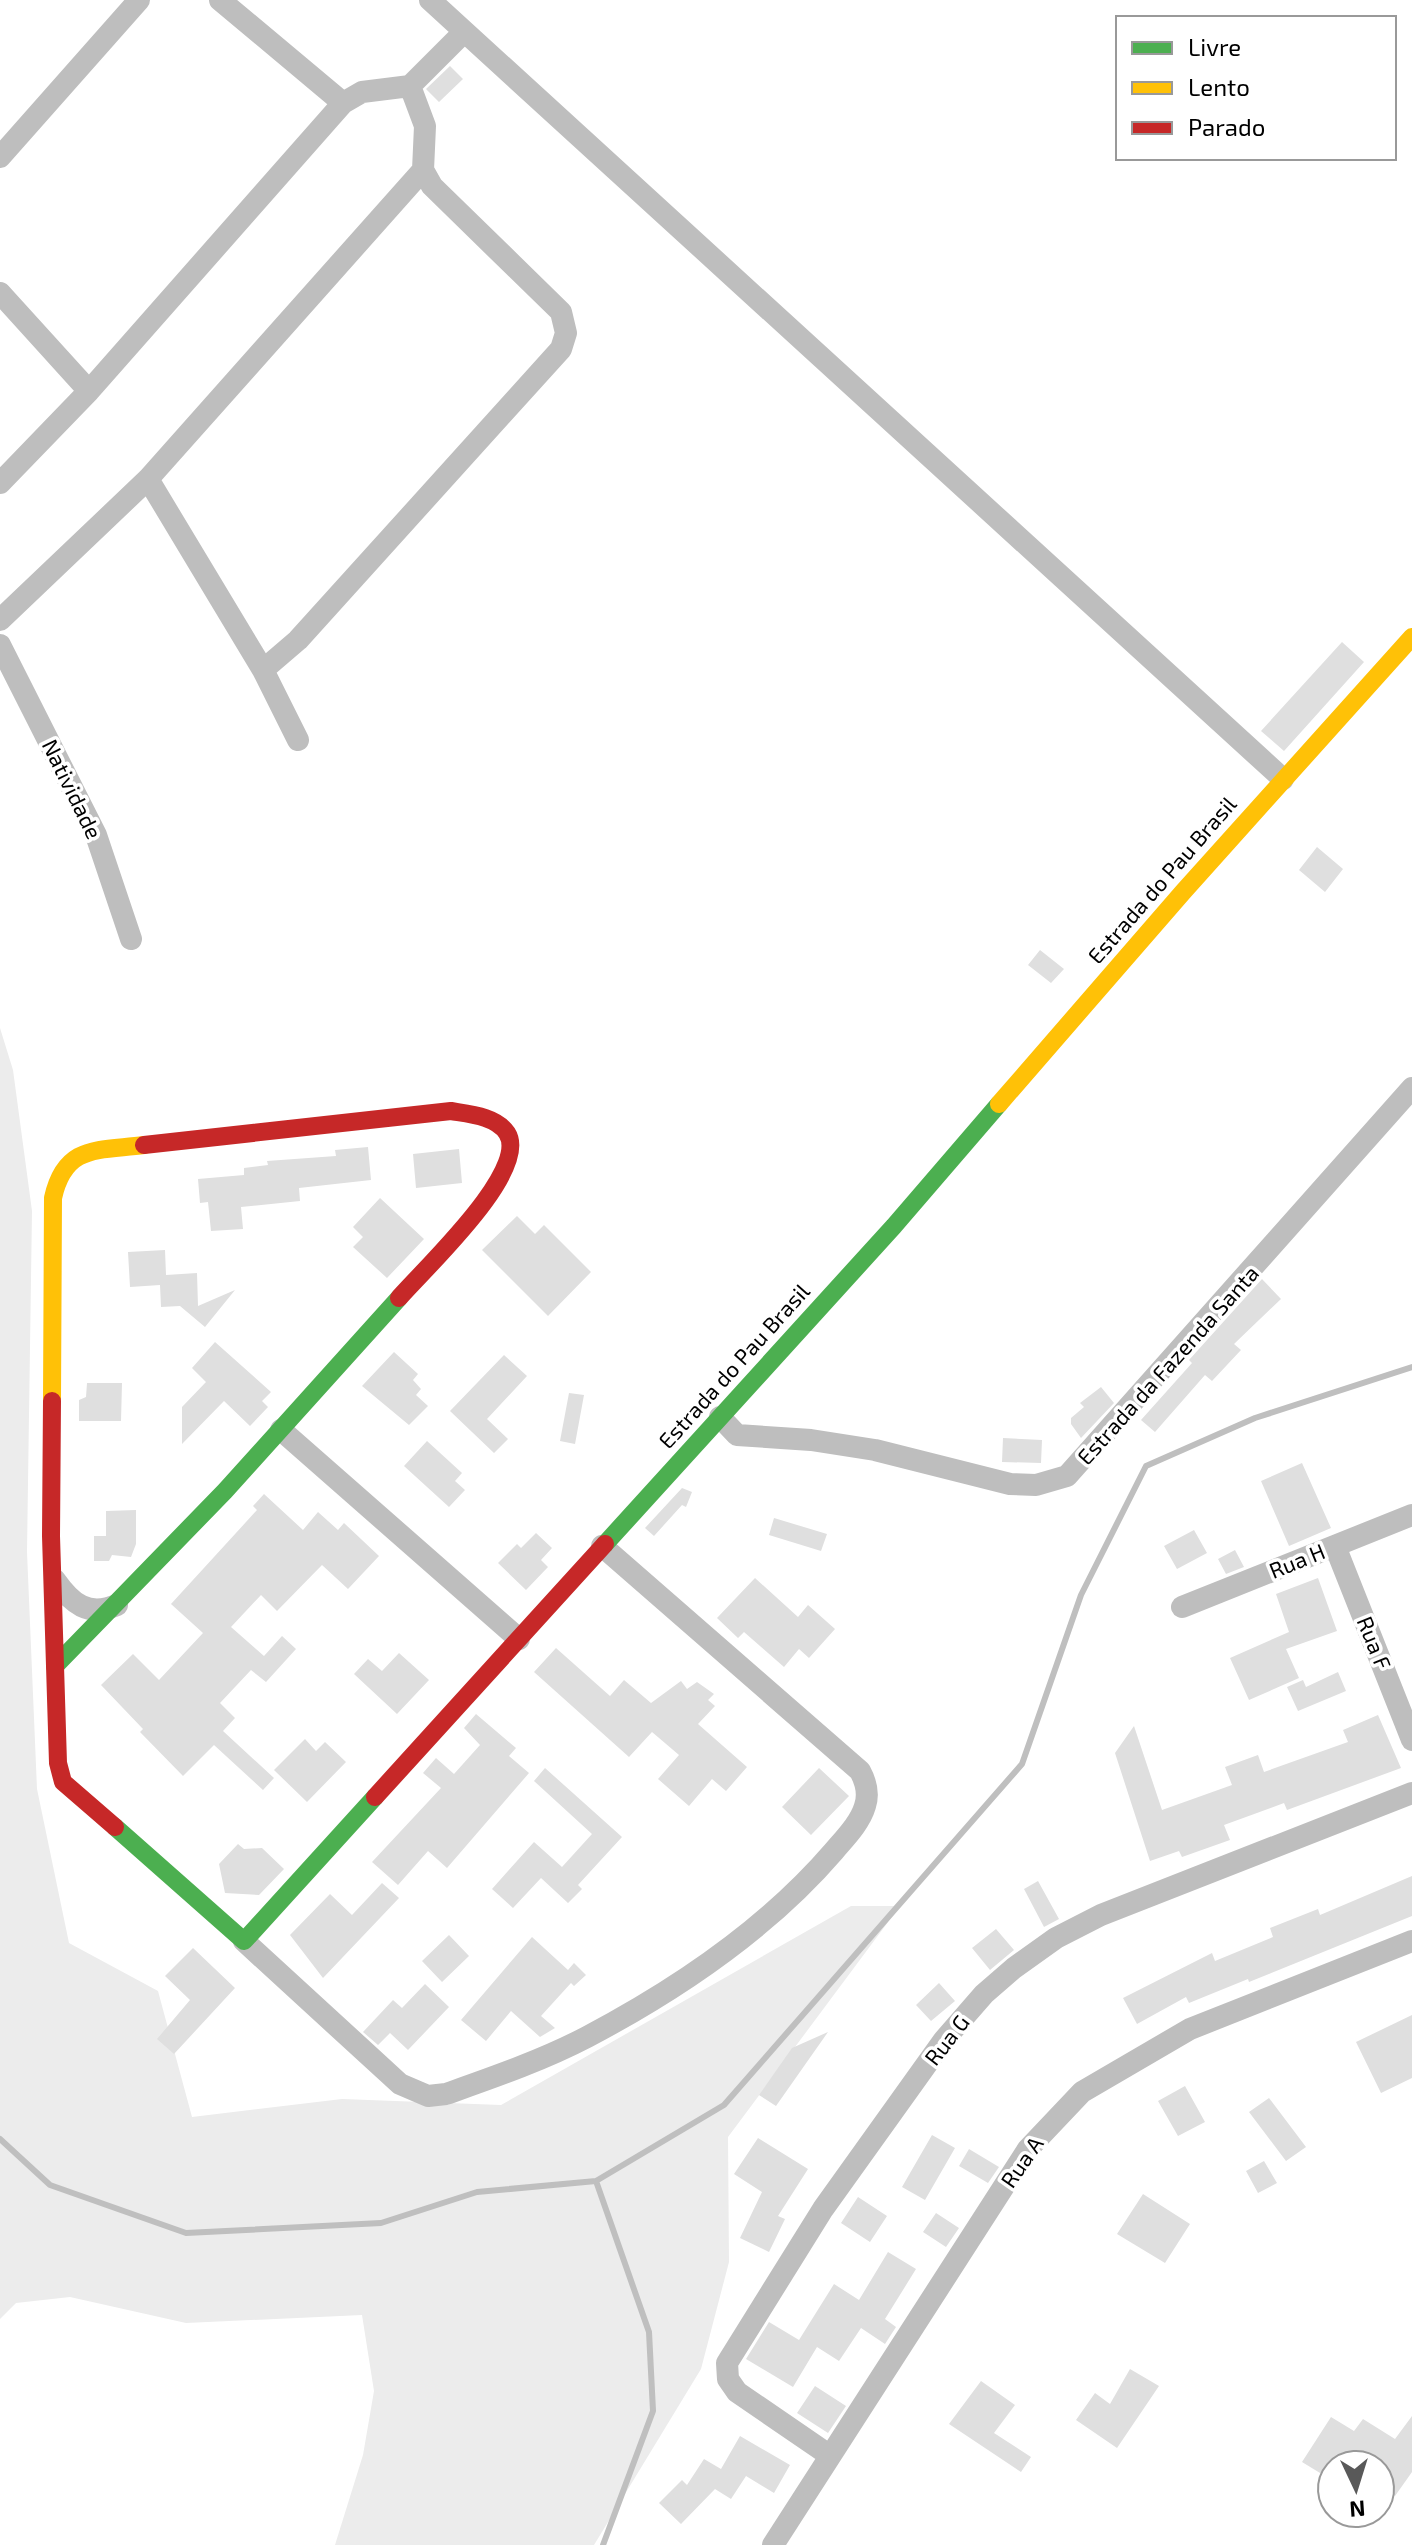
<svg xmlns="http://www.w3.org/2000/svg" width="1412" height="2545" viewBox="0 0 1412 2545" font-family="'Exo 2',sans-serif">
<rect width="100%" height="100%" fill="#fff"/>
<path fill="#ececec" d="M0 1028 13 1070 32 1211 27 1552 37 1789 69 1943 158 1991 192 2117 342 2099 501 2105 851 1906H900L728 2137 729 2262 701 2369 594 2545H335L363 2455 374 2391 362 2315 186 2323 70 2297 16 2303 0 2319Z"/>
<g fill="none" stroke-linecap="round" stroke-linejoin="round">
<path stroke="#bfbfbf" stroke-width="6" d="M0 2139 50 2185 186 2233 381 2223 477 2192 596 2181 724 2105 1022 1764 1081 1595 1146 1466 1255 1418 1412 1367
M596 2181 649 2332 653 2411 603 2545"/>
</g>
<path fill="#dfdfdf" d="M450 66 463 79 439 102 426 89Z
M1342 642 1364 662 1284 751 1261 731Z
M1317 847 1343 869 1325 892 1299 870Z
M1040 950 1064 969 1051 983 1028 965Z
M368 1147 371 1180 299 1188 300 1201 241 1207 243 1229 211 1231 208 1202 200 1203 198 1179 244 1175V1168L268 1165 267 1161 336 1156 335 1150Z
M459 1149 462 1183 416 1188 413 1154Z
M380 1198 424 1239 387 1278 353 1247 363 1237 353 1227Z
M517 1216 535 1234 544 1225 591 1272 548 1316 482 1250Z
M165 1250 166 1275 197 1273 198 1306 235 1290 205 1327 180 1306 161 1307 160 1285 130 1287 128 1252Z
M1262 1279 1281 1299 1234 1344 1241 1350 1212 1381 1205 1375 1155 1432 1141 1420 1192 1363 1189 1360Z
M215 1342 271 1392 262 1401 268 1407 250 1426 224 1401 182 1444V1407L206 1382 192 1368Z
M394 1352 418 1374 413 1380 421 1389 416 1395 428 1406 409 1425 362 1386Z
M504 1355 527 1376 487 1419 508 1439 494 1453 450 1411Z
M87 1383H122L121 1421H79V1400L86 1397Z
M1101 1387 1114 1403 1081 1438 1071 1424V1418L1084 1407 1080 1403Z
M569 1393 584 1395 575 1444 560 1441Z
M1003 1438 1042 1440 1041 1463 1002 1462Z
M427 1441 462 1473 455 1481 465 1490 449 1507 404 1466Z
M1302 1463 1331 1528 1289 1546 1261 1481Z
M682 1488 692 1492 686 1507 682 1505 654 1536 645 1528Z
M264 1494 303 1530 318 1512 338 1530 344 1523 379 1556 348 1589 322 1565 277 1611 261 1595 231 1627 264 1656 282 1636 296 1649 266 1682 251 1670 220 1703 235 1718 223 1731 274 1778 263 1790 214 1745 183 1776 140 1732 143 1729 101 1685 133 1654 159 1680 203 1633 171 1604 257 1510 253 1506Z
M136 1510V1544L131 1557 112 1555 109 1561H94V1536H106V1511Z
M774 1518 827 1534 821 1551 769 1535Z
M1194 1530 1207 1553 1177 1569 1164 1546Z
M536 1533 552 1548 541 1560 548 1567 526 1590 498 1563 517 1544 521 1548Z
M1235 1550 1244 1567 1226 1574 1218 1559Z
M755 1578 798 1617 808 1605 835 1629 809 1658 799 1649 784 1667 744 1632 738 1638 717 1618Z
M1318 1578 1337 1631 1286 1649 1299 1678 1249 1700 1230 1658 1289 1632 1276 1594Z
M556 1648 610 1696 624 1680 651 1703 681 1681 687 1689 697 1682 714 1694 708 1700 715 1706 698 1724 747 1767 726 1791 712 1779 689 1806 658 1779 679 1755 652 1732 629 1757 534 1672Z
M399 1653 429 1680 397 1714 354 1674 368 1659 382 1671Z
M1338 1672 1346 1691 1298 1711 1287 1687 1303 1680 1306 1687Z
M476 1714 516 1748 509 1756 529 1773 447 1868 428 1851 398 1885 372 1862 441 1788 423 1773 436 1758 454 1774 480 1745 464 1728Z
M1378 1715 1401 1768 1287 1810 1284 1803 1224 1825 1230 1840 1182 1857 1179 1851 1150 1861 1115 1753 1134 1726 1162 1810 1232 1785 1225 1767 1258 1755 1264 1772 1348 1742 1343 1730Z
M305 1739 316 1751 325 1742 346 1762 307 1802 274 1770Z
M545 1768 622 1837 578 1885 582 1889 568 1903 541 1878 513 1908 492 1889 534 1842 562 1867 592 1834 534 1781Z
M819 1768 849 1796 811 1835 782 1807Z
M238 1844 244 1849 262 1848 284 1869 259 1895 225 1893 219 1864Z
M1412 1876V1916L1249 1982 1248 1979 1189 2003 1186 1997 1137 2024 1123 1998 1212 1953 1215 1961 1273 1937 1270 1928 1318 1909 1320 1915Z
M1038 1881 1059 1919 1044 1927 1024 1889Z
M382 1883 399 1898 323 1978 290 1935 330 1894 352 1915Z
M996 1929 1014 1950 990 1970 972 1948Z
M449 1935 469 1956 442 1982 422 1961Z
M532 1937 568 1970 574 1963 586 1975 574 1986 571 1983 541 2016 555 2028 540 2037 511 2011 486 2041 461 2020Z
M193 1948 235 1988 174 2054 157 2039 190 2000 165 1976Z
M939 1983 955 2001 931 2021 916 2005Z
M425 1984 449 2007 408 2050 390 2033 378 2045 363 2032 393 2000 402 2008Z
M1412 2015V2078L1381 2093 1356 2042Z
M828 2032 776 2106 759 2095 792 2048Z
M1185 2086 1205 2122 1178 2136 1158 2101Z
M1269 2098 1306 2147 1286 2161 1249 2112Z
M932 2135 955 2148 925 2200 902 2187Z
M758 2138 808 2169 778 2216 785 2219 769 2252 740 2238 762 2192 734 2174Z
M969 2149 999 2167 988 2183 959 2166Z
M1264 2161 1277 2183 1258 2193 1246 2171Z
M1143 2194 1190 2224 1165 2263 1117 2234Z
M858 2197 887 2216 870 2242 841 2223Z
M936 2213 959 2228 946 2247 923 2232Z
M888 2252 916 2269 885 2319 896 2327 885 2344 861 2328 839 2361 817 2347 793 2387 746 2359 769 2322 799 2340 834 2284 859 2300Z
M1130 2369 1159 2386 1117 2448 1076 2420 1095 2393 1110 2404Z
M981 2381 1015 2405 994 2433 1031 2457 1021 2472 949 2424Z
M815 2386 846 2406 828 2433 797 2413Z
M1412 2416V2472L1395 2496 1380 2485V2465H1353L1338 2456 1325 2476 1302 2462 1331 2417 1354 2431 1363 2419 1395 2439Z
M740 2436 790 2465 774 2493 746 2476 731 2499 715 2489 681 2524 659 2503 682 2480 687 2485 704 2459 721 2469Z"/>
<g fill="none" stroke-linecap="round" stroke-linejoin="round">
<path stroke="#bebebe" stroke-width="22" d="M220 0 343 103
M430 0 1283 779
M0 157 139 0
M0 293 89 391
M148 479 263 670 298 740
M0 483 89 391 343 103 362 92 410 86 464 32
M0 620 148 479 423 170
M0 645 96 835 131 939
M263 670 298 640 561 349 566 333 561 312 432 186 423 170 425 126 410 86
M720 1417 737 1435 811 1440 875 1450 1010 1484 1036 1485 1067 1476 1412 1088
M281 1430 519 1639
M1335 1546 1412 1740
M55 1580C72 1604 88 1617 117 1605
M1182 1607 1412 1515
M244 1941 400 2084 428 2096 446 2094C494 2077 543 2060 587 2037 678 1989 767 1929 834 1851 845 1838 860 1823 865 1806 869 1794 866 1782 860 1771L602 1546
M829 2455 737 2392 728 2379 727 2363 823 2209 944 2040 984 1994 1014 1968 1056 1938 1101 1915 1412 1793
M773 2545 1028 2149 1082 2092 1190 2029 1412 1941"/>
<path stroke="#4caf50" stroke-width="18" d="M605 1544 894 1226 999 1104
M55 1666 225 1491 399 1298
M115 1827 244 1941 375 1797"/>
<path stroke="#ffc107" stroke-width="18" d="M999 1104 1183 892 1412 637
M52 1401 53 1198C65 1144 98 1151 144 1145"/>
<path stroke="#c62828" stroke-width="18" d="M144 1145 451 1111C469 1114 496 1116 507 1133 531 1170 423 1270 399 1298
M52 1401 51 1536 58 1763 63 1782 115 1827
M375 1797 605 1544"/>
</g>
<g text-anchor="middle" stroke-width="7" stroke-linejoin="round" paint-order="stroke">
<g font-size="22" fill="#000" stroke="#fff">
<text transform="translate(72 789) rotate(64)" y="8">Natividade</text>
<text transform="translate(1162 880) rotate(-49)" y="8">Estrada do Pau Brasil</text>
<text transform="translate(1168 1365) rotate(-48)" y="8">Estrada da Fazenda Santa</text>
<text transform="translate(734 1366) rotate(-48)" y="8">Estrada do Pau Brasil</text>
<text transform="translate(1297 1561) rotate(-22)" y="8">Rua H</text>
<text transform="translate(1374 1643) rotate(68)" y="8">Rua F</text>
<text transform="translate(947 2040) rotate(-52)" y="8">Rua G</text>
<text transform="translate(1022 2162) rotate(-55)" y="8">Rua A</text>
</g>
</g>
<rect x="1116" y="16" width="280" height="144" fill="#ffffff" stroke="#999999" stroke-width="2"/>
<rect x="1132" y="42" width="40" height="12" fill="#4caf50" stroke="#999999" stroke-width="2"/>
<text x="1188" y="56" font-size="24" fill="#000000">Livre</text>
<rect x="1132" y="82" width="40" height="12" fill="#ffc107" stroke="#999999" stroke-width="2"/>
<text x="1188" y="96" font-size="24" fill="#000000">Lento</text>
<rect x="1132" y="122" width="40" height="12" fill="#c62828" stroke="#999999" stroke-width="2"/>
<text x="1188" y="136" font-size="24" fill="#000000">Parado</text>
<g transform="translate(1356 2489) rotate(176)"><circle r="38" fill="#ffffff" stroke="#999999" stroke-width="2"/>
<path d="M0-6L14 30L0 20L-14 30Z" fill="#595959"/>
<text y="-12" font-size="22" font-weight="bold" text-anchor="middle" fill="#000000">N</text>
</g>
</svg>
